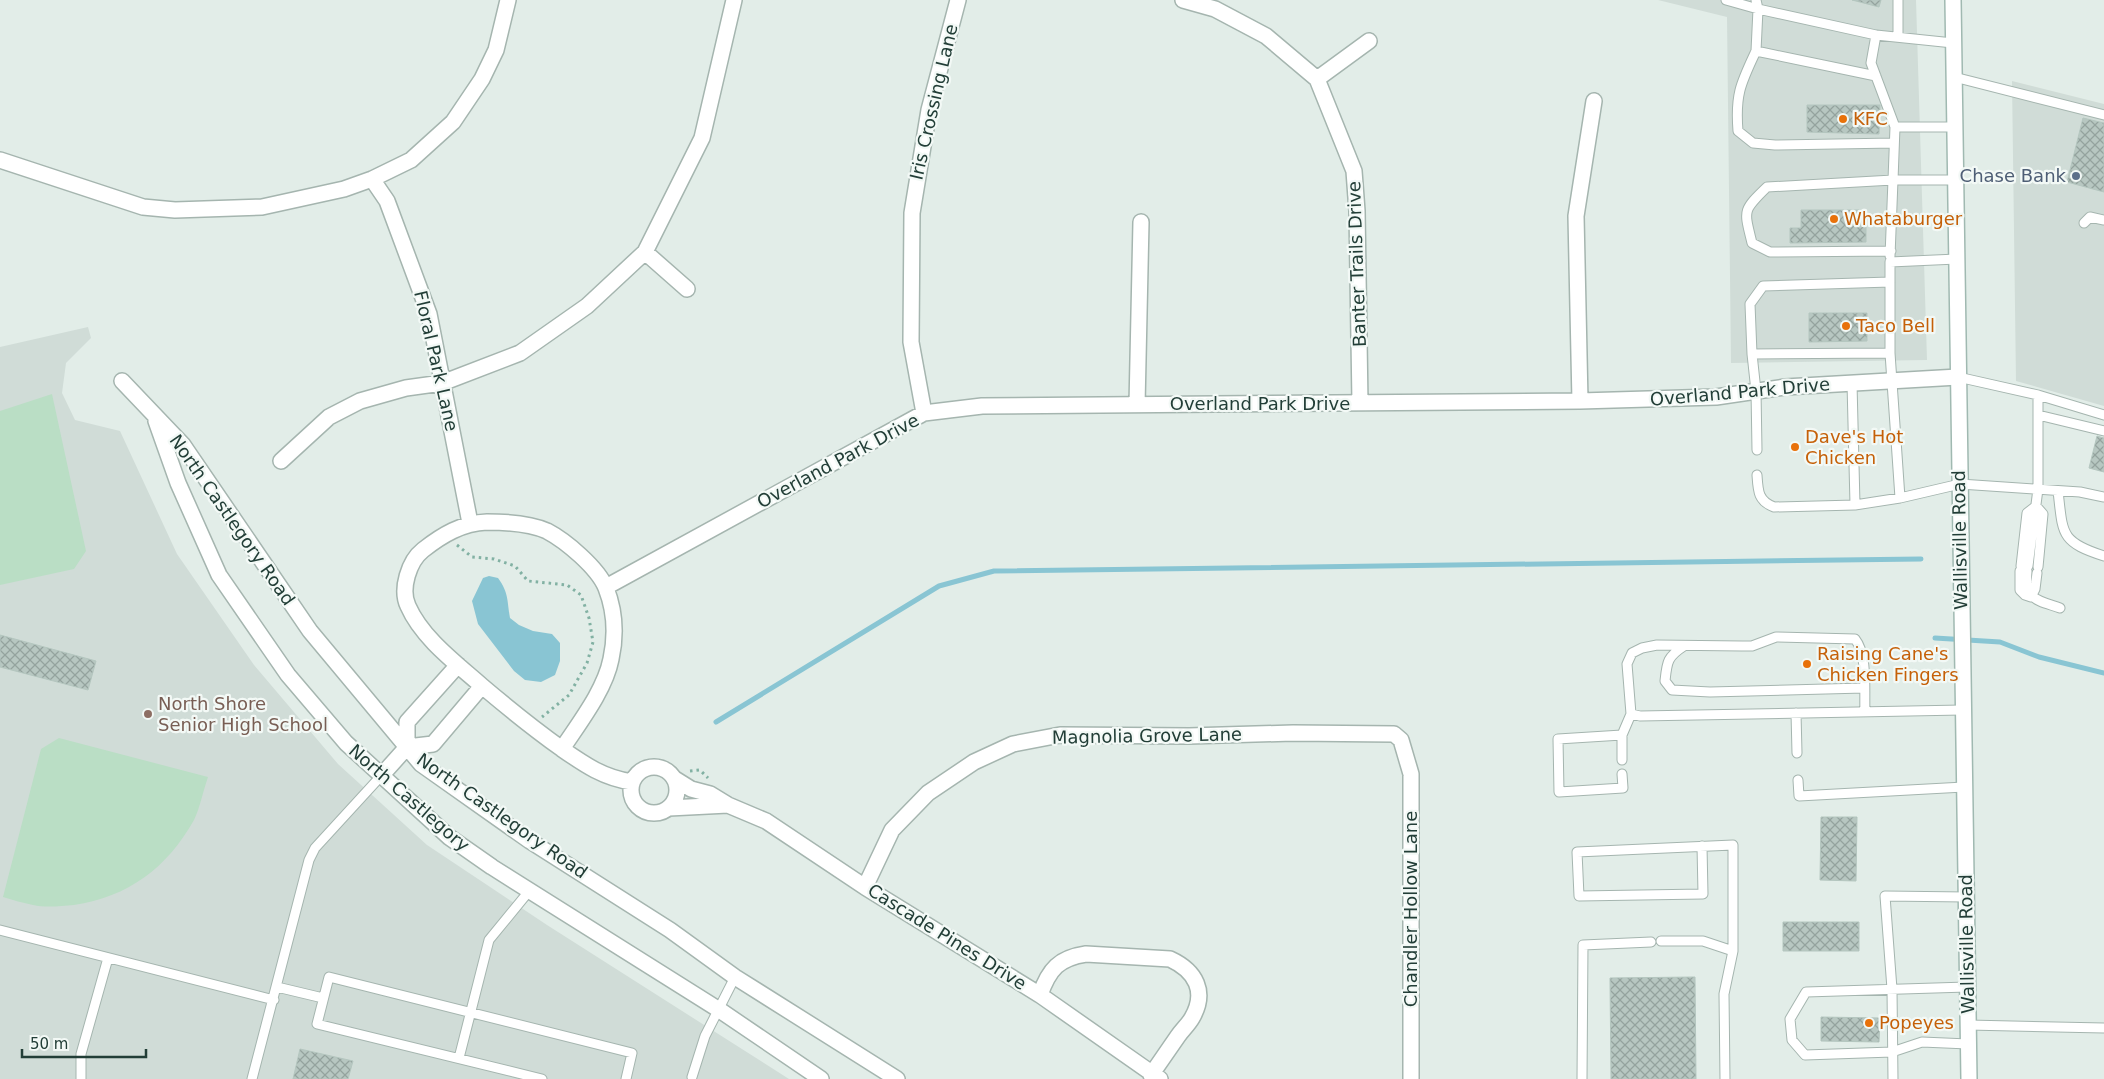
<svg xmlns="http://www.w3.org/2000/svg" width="2104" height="1079" viewBox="0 0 2104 1079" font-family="'DejaVu Sans',sans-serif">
<defs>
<pattern id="building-cross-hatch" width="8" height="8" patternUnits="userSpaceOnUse" patternTransform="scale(1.25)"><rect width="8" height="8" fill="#b7c7c1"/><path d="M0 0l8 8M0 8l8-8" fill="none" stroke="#94a39e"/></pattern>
</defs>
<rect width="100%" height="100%" fill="#e2ede8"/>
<path fill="#d0dcd7" d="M1658 0H1916L1927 360 1731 363 1727 17Z
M2012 81 2104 104V406L2016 381Z
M88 327 91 338 66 363 62 393 75 420 120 431 177 554 254 665 338 764 427 845 547 925 789 1079H0V347Z"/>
<path fill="#badec5" d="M52 394 86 551 74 569 0 585V411Z
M59 738 208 777C203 791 200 808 194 820 167 868 128 897 74 905 61 906 46 908 33 905 23 903 13 900 3 897L41 749Z"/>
<path fill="#89c5d3" d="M489 576 498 578C509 593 507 601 510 618L519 625 533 631 552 634 560 643V661L555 675 541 682 525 680 514 671 478 624 472 601 483 578Z"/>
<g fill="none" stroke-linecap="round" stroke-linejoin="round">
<path stroke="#89c5d3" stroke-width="5" d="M1935 638 2000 642 2039 657 2104 673
M716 722 939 586 994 571 1921 559"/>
</g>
<path fill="url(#building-cross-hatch)" stroke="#b4c6bf" d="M1852 0H1881L1879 7Z
M1807 105H1880L1879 134 1807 132Z
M2083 118 2104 123V192L2067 182Z
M1801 210H1866V242L1790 243V228H1801Z
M1809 313H1867V341L1809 342Z
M2097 436 2104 438V472L2089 468Z
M0 635 96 661 88 690 0 667Z
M1821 817H1857L1856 881 1820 880Z
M1783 922H1859V951H1783Z
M1695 977 1696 1079H1611L1610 978Z
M1821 1017 1880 1018 1879 1042 1821 1041Z
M300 1049 353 1061 348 1079H293Z"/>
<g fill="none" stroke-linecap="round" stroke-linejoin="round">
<defs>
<path id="service" d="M1726 0 1758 9 1756 0
M1898 0V37
M1876 35 1758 9 1756 51 1876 76
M1756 51C1741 83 1735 94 1738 131L1753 143 1775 145 1894 143
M1954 77 2104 115
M1895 127 1871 63 1876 35 1953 43
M2084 223 2090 217 2104 220
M1891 251 1770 252 1752 243C1744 210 1742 211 1767 187L1893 180 1895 127H1954
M1890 256 1893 180H1955
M1890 353V262L1957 259
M1752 354 1750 304 1763 286 1890 282
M1958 377 2038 395 2104 415
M1852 383 1855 505 1900 498 1960 484 2080 492 2104 497
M2038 415 2104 431
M1757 450 1756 391 1752 354 1890 353 1900 498
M1757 475C1758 491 1758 501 1774 507L1855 505
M2058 491C2063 534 2060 542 2104 556
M2021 566 2027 513 2036 506 2043 514 2038 567
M2028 566 2038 489V395
M2020 571V590L2025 595 2031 597 2035 589 2037 573
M2027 571C2024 600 2037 600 2060 608
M1684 646C1667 657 1667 662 1665 681L1672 690 1710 692 1864 688
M1796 713 1797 753
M1631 714 1640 716 1962 710
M1622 735 1631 714 1627 664 1632 653 1642 648 1657 645 1742 646H1752L1776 637 1855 639C1868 655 1864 691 1865 712
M1622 760V735L1558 739 1559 792 1623 788 1622 774
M1798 780 1799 796 1964 787
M1702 846 1703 894 1579 896 1577 852 1733 845V951L1724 994 1725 1079
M0 930 274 1000
M1661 941H1703L1733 951
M277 987 323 998
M1967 987 1806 992 1790 1019 1792 1040 1805 1055 1892 1052 1922 1042 1968 1044
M1968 1025 2104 1028
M459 1058 489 940 530 890
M692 1077 705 1036 735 977
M81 1079V1054L108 958
M252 1079 309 860 315 848 381 776
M542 1079 317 1024 329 977 632 1053 626 1079
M1582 1079 1583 945 1651 942
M1893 1079 1892 989 1885 896 1966 897"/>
<path id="minor" d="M1183 0 1215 9 1266 36 1317 79 1354 171 1357 211 1360 403
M1317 79 1369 41
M0 160 143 207 175 210 262 207 344 189 372 179 411 160 453 122 482 79 496 50 508 0
M372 179 387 201 429 314 470 523
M645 252 687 289
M122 381 183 445 310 631 421 764 530 841 670 930 735 977 897 1079
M1580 401 1576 216 1594 101
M1137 405 1141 222
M924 413 911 342 912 213 929 110 958 0
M156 421 178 483 219 575 288 675 346 743 449 837 492 867 721 1011 821 1079
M281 461 329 417 360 401 406 388 442 383 520 353 587 306 645 252 702 138 734 0
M487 522C506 522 529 523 547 531 566 541 598 568 606 588 615 611 616 636 611 659 605 690 579 723 562 749 534 729 508 708 482 686 456 663 422 638 408 606 400 589 409 561 423 550 442 535 462 523 487 522Z
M606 587 924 413 982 406 1580 401 1716 397 1785 387 1958 377
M407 747V722L458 665
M562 749C585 765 604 778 632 782
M631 790a23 23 0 1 1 46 0a23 23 0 1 1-46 0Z
M381 776 407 747 433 744 482 686
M675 779 691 789 710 794 728 805 766 821 865 887 1040 995 1160 1079
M669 808 728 805
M865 887 892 830 928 793 974 762 1013 744 1060 735 1189 736 1293 733 1394 734 1401 740 1411 774V1079
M1040 995C1049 969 1059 958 1086 954L1170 959C1196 971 1207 992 1192 1018 1188 1025 1182 1030 1178 1036 1169 1049 1160 1062 1151 1075"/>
<path id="secondary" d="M1953 0 1969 1079"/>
</defs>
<use href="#service" stroke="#a5b5af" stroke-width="11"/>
<use href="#minor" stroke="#a5b5af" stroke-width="18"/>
<use href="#secondary" stroke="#a0b9b1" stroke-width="18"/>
<path stroke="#82b1a3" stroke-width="3" stroke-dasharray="2.5 4" stroke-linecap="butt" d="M457 545 472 557 494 559 515 566 528 581 567 585 581 595 589 618 593 642 587 663 569 695 542 717
M690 771 700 770 708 778"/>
<use href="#service" stroke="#fff" stroke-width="9"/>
<use href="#minor" stroke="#fff" stroke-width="15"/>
<use href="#secondary" stroke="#fff" stroke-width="15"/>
</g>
<g fill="#e8710a" stroke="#f3f9f6" stroke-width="2">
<circle cx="1843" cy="119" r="5"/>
<circle cx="1834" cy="219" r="5"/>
<circle cx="1846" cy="326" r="5"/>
<circle cx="1795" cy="447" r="5"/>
<circle cx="1807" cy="664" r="5"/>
<circle cx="1869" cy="1023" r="5"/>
</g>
<circle fill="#5c6f8a" stroke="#f3f9f6" stroke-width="2" cx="2076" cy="176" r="5"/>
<circle fill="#8d6e63" stroke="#f3f9f6" stroke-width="2" cx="148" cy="714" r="5"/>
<g text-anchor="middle" stroke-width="4.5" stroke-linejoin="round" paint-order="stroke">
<g font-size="18" fill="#223e37" stroke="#f3f9f6">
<text transform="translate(934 102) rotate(-77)" y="6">Iris Crossing Lane</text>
<text transform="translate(1357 264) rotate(-92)" y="6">Banter Trails Drive</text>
<text transform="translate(436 361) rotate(77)" y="6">Floral Park Lane</text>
<text transform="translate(1740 392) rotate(-5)" y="6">Overland Park Drive</text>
<text x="1260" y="410">Overland Park Drive</text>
<text transform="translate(838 461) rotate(-28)" y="6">Overland Park Drive</text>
<text transform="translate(232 520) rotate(55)" y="6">North Castlegory Road</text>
<text transform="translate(1960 540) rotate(-91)" y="6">Wallisville Road</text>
<text transform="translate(1147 736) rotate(-1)" y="6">Magnolia Grove Lane</text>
<text transform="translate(409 798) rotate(41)" y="6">North Castlegory</text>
<text transform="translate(502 816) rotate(35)" y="6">North Castlegory Road</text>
<text transform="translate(1411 909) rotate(-90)" y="6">Chandler Hollow Lane</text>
<text transform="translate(947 937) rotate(32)" y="6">Cascade Pines Drive</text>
<text transform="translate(1967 944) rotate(-91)" y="6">Wallisville Road</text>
</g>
<g font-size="18" fill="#c56008" stroke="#f3f9f6" text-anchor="start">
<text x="1853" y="125">KFC</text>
<text x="1844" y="225">Whataburger</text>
<text x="1856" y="332">Taco Bell</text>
<text x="1805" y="443">Dave's Hot<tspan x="1805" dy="21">Chicken</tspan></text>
<text x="1817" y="660">Raising Cane's<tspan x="1817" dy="21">Chicken Fingers</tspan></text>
<text x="1879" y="1029">Popeyes</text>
</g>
<g font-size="18" fill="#4e5e75" stroke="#f3f9f6" text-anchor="end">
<text x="2066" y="182">Chase Bank</text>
</g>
<g font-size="18" fill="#785e54" stroke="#f3f9f6" text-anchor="start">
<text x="158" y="710">North Shore<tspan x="158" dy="21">Senior High School</tspan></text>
</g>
</g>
<path d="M22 1049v8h124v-8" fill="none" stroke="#223e37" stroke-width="2.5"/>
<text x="30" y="1049" font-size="15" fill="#223e37" stroke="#f3f9f6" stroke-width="4" paint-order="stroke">50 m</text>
</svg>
